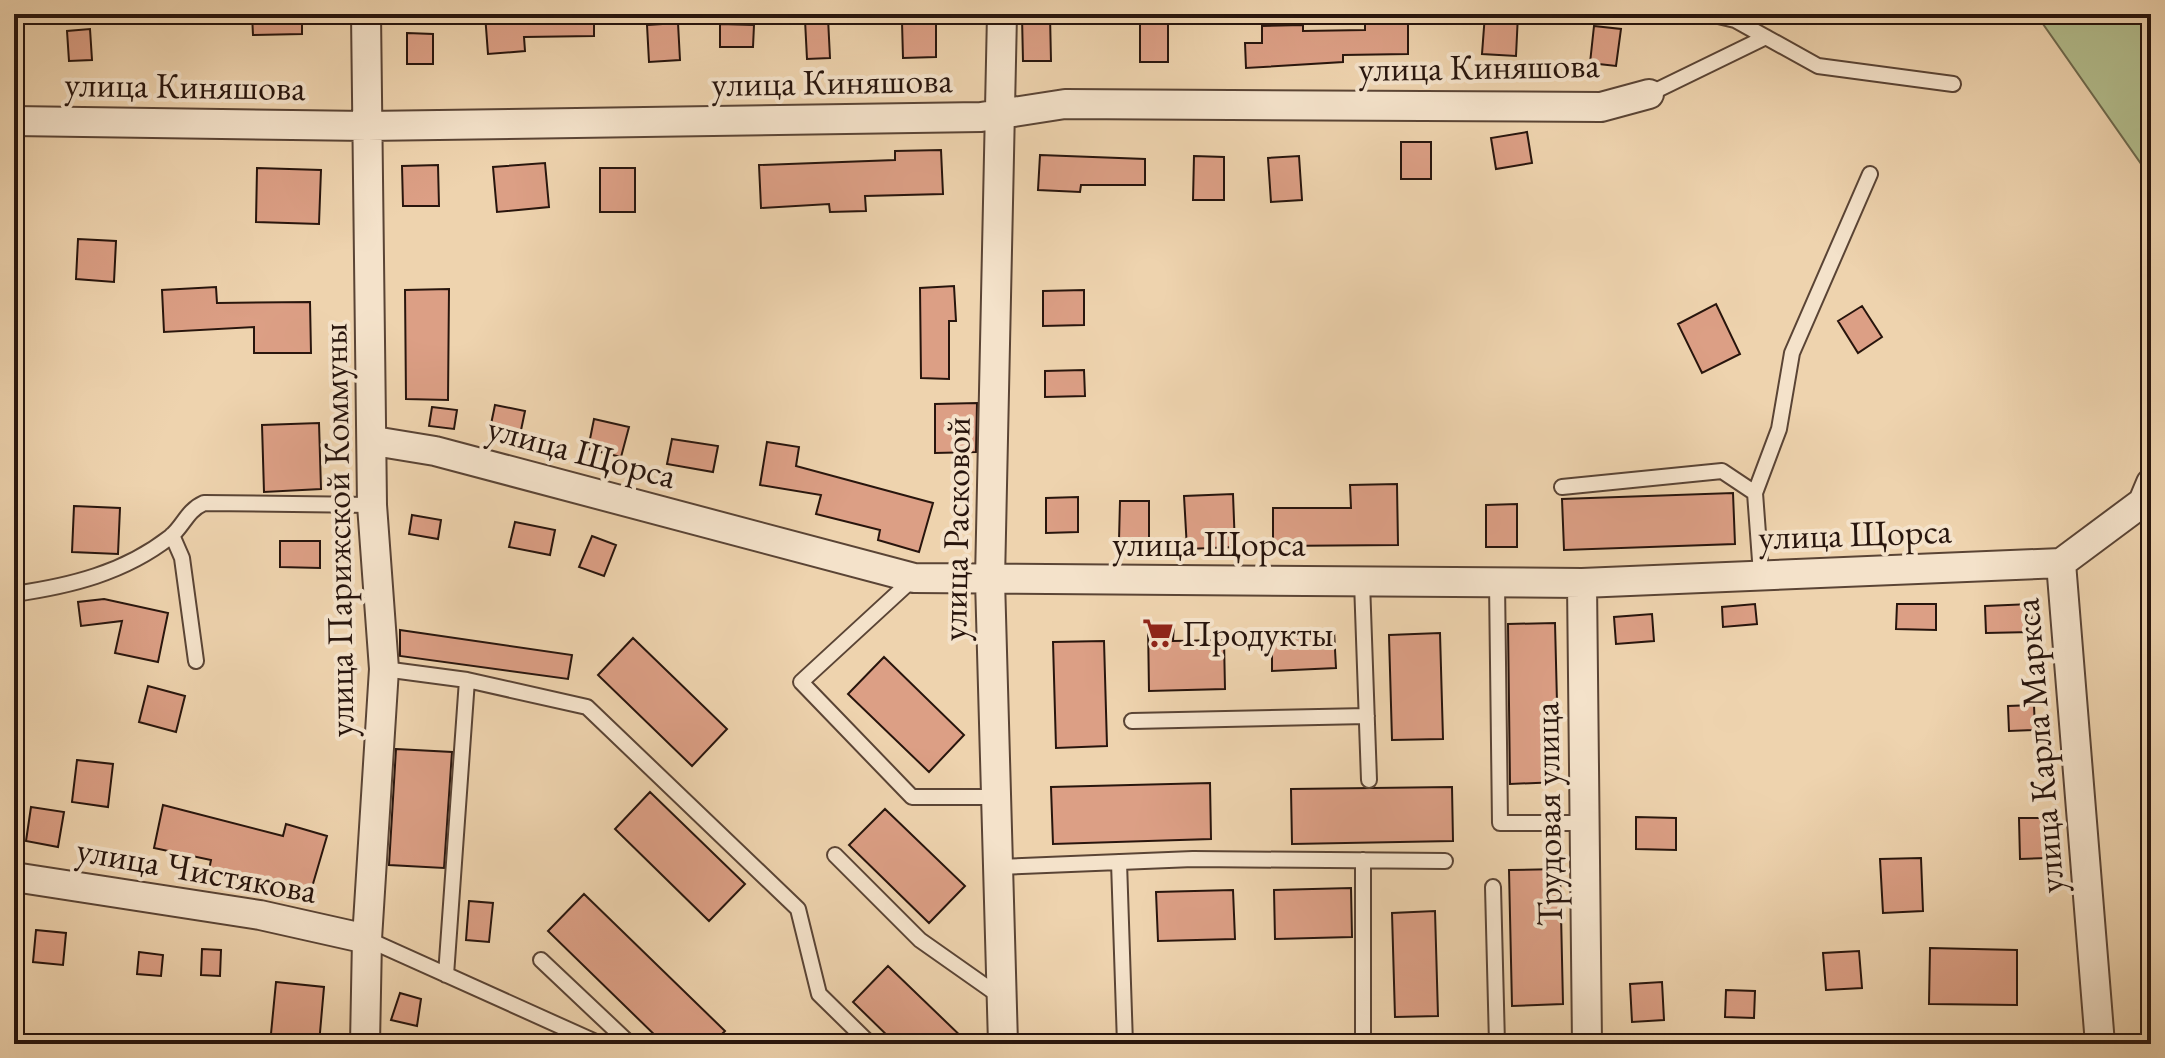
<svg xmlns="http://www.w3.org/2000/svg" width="2165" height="1058" viewBox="0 0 2165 1058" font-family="'EB Garamond',serif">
<rect width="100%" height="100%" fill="#eed3ae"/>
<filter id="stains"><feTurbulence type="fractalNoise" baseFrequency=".0025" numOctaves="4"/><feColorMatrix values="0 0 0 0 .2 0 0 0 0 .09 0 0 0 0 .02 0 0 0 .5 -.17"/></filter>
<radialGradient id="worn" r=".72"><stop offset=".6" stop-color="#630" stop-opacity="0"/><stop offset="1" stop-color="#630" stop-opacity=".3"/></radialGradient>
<path fill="#b3be8e" stroke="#6e6a4e" stroke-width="2" d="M2036 14H2151V178Z"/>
<path fill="#dc9f85" stroke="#28150d" stroke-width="2" d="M252 14H302V34L253 35Z
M485 14H594V36L524 37 525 51 488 54Z
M1485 14H1518L1516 56 1482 54Z
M1050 15 1051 61H1023L1022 16Z
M1140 15H1168V62H1140Z
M828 18 830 58 807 59 805 20Z
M936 21V57L903 58 902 22Z
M1365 21H1408V54L1343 55V62L1246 68 1245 43H1262V26L1303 25V31L1365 30Z
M678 23 680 60 649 62 647 25Z
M720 24 754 25 753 47H720Z
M1594 26 1621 29 1616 66 1590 63Z
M90 29 92 60 69 61 67 31Z
M407 33 433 34V64H407Z
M1527 132 1532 163 1496 169 1491 138Z
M1401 142H1431V179H1401Z
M941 150 943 194 865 196 866 211 830 212 829 204 761 208 759 165 895 160V151Z
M1040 155 1145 159V185H1081L1080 192 1038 190Z
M1194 156 1224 157V200H1193Z
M1299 156 1302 200 1271 202 1268 158Z
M545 163 549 207 497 212 493 167Z
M438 165 439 206H403L402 166Z
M257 168 321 170 319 224 256 222Z
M600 168H635V212H600Z
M78 239 116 241 114 282 76 279Z
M954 286 956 321H949V379L921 378 920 288Z
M216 287 217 303 310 302 311 353H254V327L164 332 162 290Z
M449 289 448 400 406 399 405 290Z
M1084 290V325L1043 326V291Z
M1716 304 1740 354 1702 373 1678 324Z
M1862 306 1882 337 1858 353 1838 321Z
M1084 370 1085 396 1045 397V371Z
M977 403 976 452 935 453V404Z
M495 405 525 411 520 435 490 429Z
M432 407 457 410 454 429 429 426Z
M594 419 629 427 621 457 588 449Z
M319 423 321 489 264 492 262 425Z
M672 439 718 446 713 472 667 464Z
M767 442 799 447 796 466 933 503 919 552 878 540 880 530 816 514 821 495 760 485Z
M1397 484 1398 545 1273 546V508H1351L1350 485Z
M1733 493 1735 544 1564 550 1562 499Z
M1233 494 1235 547 1187 549 1184 496Z
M1078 497V532L1046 533V498Z
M1120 501H1149V541L1119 540Z
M1517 504V547H1486V505Z
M74 506 120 508 118 554 72 552Z
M412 515 441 520 438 539 409 534Z
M515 522 555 530 550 555 509 547Z
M592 536 616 545 604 576 579 567Z
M280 541H320V568L280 567Z
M104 599 168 613 158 662 115 653 122 621 81 626 78 602Z
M1755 604 1757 624 1723 627 1722 607Z
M1897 604H1936V630L1896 629Z
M2031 604 2032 632 1986 633 1985 606Z
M1652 614 1654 641 1616 644 1614 617Z
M1174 623 1173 641 1224 640 1225 689 1149 691 1148 625Z
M1555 623 1559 782 1510 784 1508 624Z
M400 630 572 655 568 679 400 656Z
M1334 631 1336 668 1272 671V635Z
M1440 633 1443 739 1392 740 1389 635Z
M633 638 727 729 692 766 598 675Z
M1104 641 1107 746 1056 748 1053 642Z
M884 657 964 735 929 772 848 694Z
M148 686 185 696 176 732 139 722Z
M2034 705 2035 730 2009 731 2008 706Z
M396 749 452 752 444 868 389 865Z
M77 760 113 764 108 807 72 802Z
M1210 783 1211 839 1053 844 1051 787Z
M1452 787 1453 841 1292 844 1291 789Z
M650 792 745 884 709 921 615 829Z
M163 805 283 836 286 824 327 836 310 894 241 874V877L209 870 211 860 154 848Z
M31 807 64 812 58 847 26 841Z
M885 809 965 886 929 923 849 845Z
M1636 817 1676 818V850L1636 849Z
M2019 818H2047V858L2020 859Z
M1921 858 1923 911 1883 913 1880 859Z
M1560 869 1563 1004 1512 1006 1509 870Z
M1351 888 1352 937 1275 939 1274 890Z
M1233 890 1235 939 1158 941 1156 892Z
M584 894 725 1031 712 1044H664L548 931Z
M469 901 493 903 489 942 466 940Z
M1435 911 1438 1016 1395 1017 1392 913Z
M36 930 66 933 63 965 33 962Z
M1930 948 2017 950V1005L1929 1004Z
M202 949 221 950 220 976 201 975Z
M1859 951 1862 988 1826 990 1823 953Z
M139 952 163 955 161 976 137 974Z
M888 966 969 1044H896L853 1002Z
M276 982 324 987 319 1044H270Z
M1662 982 1664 1020 1632 1022 1630 984Z
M1726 990 1755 991 1754 1018 1725 1017Z
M400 993 421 999 417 1026 391 1020Z"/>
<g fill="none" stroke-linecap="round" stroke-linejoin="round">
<defs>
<path id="lane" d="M1710 14 1735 20 1818 66 1953 84
M1649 94 1766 37
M1562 487 1722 471 1755 493
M172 535 182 558 196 661
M1761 574 1755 493 1779 429 1792 353 1870 174
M914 578 801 682 912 797H996
M1362 582 1369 780
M1497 582 1500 823H1585
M14 594C70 586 124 573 170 537 184 526 186 511 204 503L372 505
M384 669 467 680 587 707 798 909 819 994 870 1044
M1132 721 1367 716
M835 855 920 940 1001 997
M1363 860V1044
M1119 862 1125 1044
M998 867 1193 859 1445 861
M1493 887 1497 1044
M367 939 600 1044
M541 960 630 1044
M446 975 467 680"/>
<path id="street" d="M1002 14 990 580 1003 1044
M14 121 367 126 981 117 1065 104 1601 107 1649 94
M374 441 435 451 914 578 1582 583 2061 563
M1582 583 1587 1044
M14 877 260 915 367 939
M365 1044 367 939 384 669 372 505 366 14
M2100 1044 2061 563 2143 502 2151 483"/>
</defs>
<use href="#lane" stroke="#5a4435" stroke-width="18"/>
<use href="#street" stroke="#5a4435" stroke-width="32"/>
<use href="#lane" stroke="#f4e2ca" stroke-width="14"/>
<use href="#street" stroke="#f4e2ca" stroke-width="28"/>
</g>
<defs>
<symbol id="supermarket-bare" viewBox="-9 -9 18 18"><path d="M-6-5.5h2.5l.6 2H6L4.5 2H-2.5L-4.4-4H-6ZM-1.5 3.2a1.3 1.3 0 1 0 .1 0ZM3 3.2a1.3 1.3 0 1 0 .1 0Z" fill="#8f2418" stroke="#f4e2ca" stroke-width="2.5" paint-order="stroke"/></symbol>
</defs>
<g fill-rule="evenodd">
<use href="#supermarket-bare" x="1136" y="611" width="44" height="44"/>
</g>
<g text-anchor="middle" stroke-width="8" stroke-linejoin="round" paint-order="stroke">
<g font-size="36" fill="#28150d" stroke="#f4e2ca">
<text transform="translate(1479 66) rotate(-1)" y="13">улица Киняшова</text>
<text transform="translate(832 81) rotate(-1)" y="13">улица Киняшова</text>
<text transform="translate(185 85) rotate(1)" y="13">улица Киняшова</text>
<text transform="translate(582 451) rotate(15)" y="13">улица Щорса</text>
<text transform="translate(955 529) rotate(-89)" y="13">улица Расковой</text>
<text transform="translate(337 530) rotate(-91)" y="13">улица Парижской Коммуны</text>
<text transform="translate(1855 533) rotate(-2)" y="13">улица Щорса</text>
<text x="1209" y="556">улица Щорса</text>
<text transform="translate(2038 746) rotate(-95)" y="13">улица Карла Маркса</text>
<text transform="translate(1547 814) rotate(-91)" y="13">Трудовая улица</text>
<text transform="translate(197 869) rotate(10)" y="13">улица Чистякова</text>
</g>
<g font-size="36" fill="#28150d" stroke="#f4e2ca" text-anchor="start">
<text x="1182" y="646">Продукты</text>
</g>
</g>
<rect width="2165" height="1058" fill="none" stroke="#eed3ae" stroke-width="48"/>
<rect x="16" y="16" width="2133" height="1026" fill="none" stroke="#28150d" stroke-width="4"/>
<rect x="24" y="24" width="2117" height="1010" fill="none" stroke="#28150d" stroke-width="2"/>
<rect width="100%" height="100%" filter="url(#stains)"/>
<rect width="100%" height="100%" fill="url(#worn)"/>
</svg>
